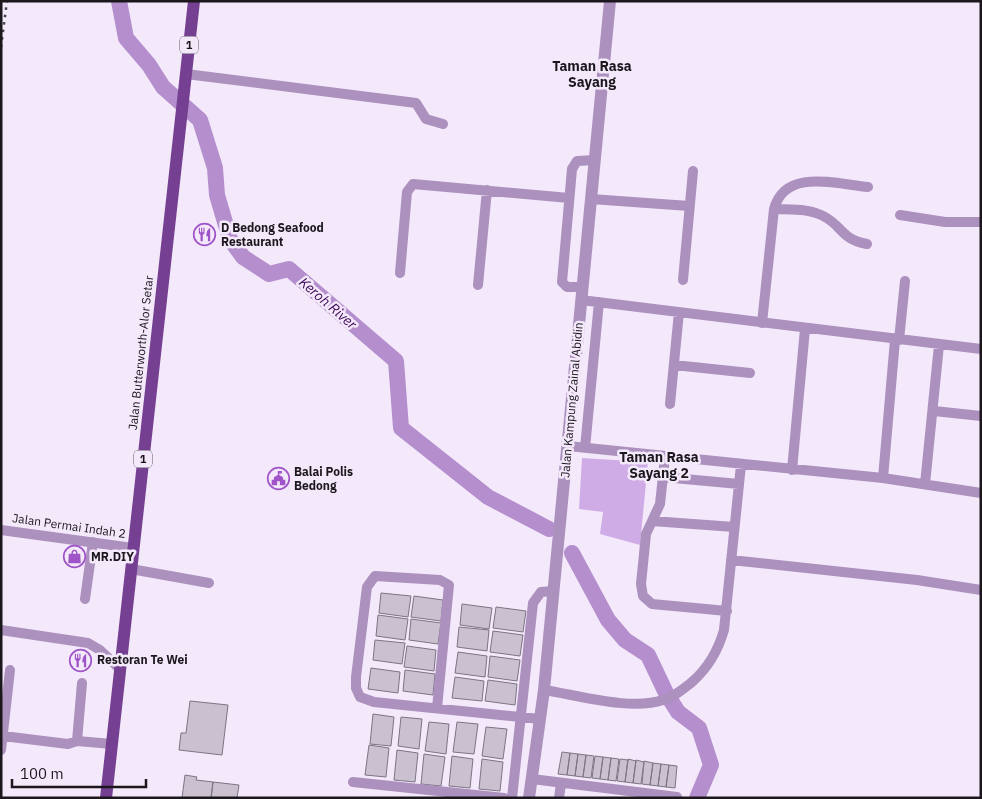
<svg xmlns="http://www.w3.org/2000/svg" width="982" height="799" viewBox="0 0 982 799" font-family="'IBM Plex Sans',sans-serif">
<rect width="100%" height="100%" fill="#f3e9fa"/>
<path fill="#d0ace7" d="M582 458 648 462 640 545 600 534 603 512 579 509Z"/>
<g fill="none" stroke-linecap="round" stroke-linejoin="round">
<path stroke="#b58ecd" stroke-width="16" d="M119 1 126 38 149 65 163 87 200 120 215 168 217 195 230 239 243 257 269 274 289 269 396 361 401 428 488 497 549 529
M572 553 608 620 625 640 648 655 666 693 678 712 699 728 711 765 697 798"/>
</g>
<path fill="#cac0d0" stroke="#7d7483" d="M381 593 411 596 408 617 379 613Z
M414 596 443 600 441 621 411 617Z
M462 604 492 608 489 629 460 625Z
M496 607 526 611 523 632 493 628Z
M378 615 408 619 405 640 376 636Z
M411 619 441 623 438 644 409 640Z
M459 627 489 630 487 651 457 647Z
M493 631 523 635 520 656 490 652Z
M375 640 405 643 402 664 373 660Z
M407 646 436 650 434 671 404 667Z
M458 652 487 656 485 677 455 673Z
M490 656 520 660 517 681 488 677Z
M371 668 400 672 398 693 368 689Z
M405 670 435 674 433 695 403 691Z
M455 677 484 681 482 701 452 698Z
M488 680 517 684 515 705 485 701Z
M190 701 228 705 222 755 179 750 181 733H186Z
M373 714 394 717 391 746 370 744Z
M401 717 422 719 419 749 398 746Z
M429 722 449 724 446 754 425 751Z
M457 722 478 724 474 754 453 752Z
M486 727 507 729 503 759 482 756Z
M369 745 389 748 386 777 365 775Z
M397 750 418 753 415 782 394 780Z
M562 752 570 753 567 775 558 774Z
M570 753 578 754 575 776 567 775Z
M424 754 445 757 441 786 421 784Z
M578 754 586 755 583 777 575 776Z
M586 755 594 756 591 778 583 777Z
M452 756 473 759 470 788 449 786Z
M595 756 603 757 600 779 592 778Z
M603 757 611 758 608 780 600 779Z
M611 758 619 759 616 781 608 780Z
M482 759 503 762 500 791 479 789Z
M620 759 628 760 625 782 617 781Z
M628 759 636 761 633 783 625 782Z
M636 760 644 762 641 784 633 783Z
M644 761 653 763 650 785 642 784Z
M653 763 661 764 658 786 650 785Z
M661 764 669 765 666 787 658 786Z
M669 765 677 766 675 788 666 787Z
M185 775 197 777 196 780 213 782 211 798H182Z
M213 782 239 785 237 798H211Z"/>
<g fill="none" stroke-linecap="round" stroke-linejoin="round">
<path stroke="#ac90be" stroke-width="10" d="M186 74 416 103 426 119 443 124
M591 199 689 206
M774 209C785 168 836 184 868 187
M900 215 945 222H981
M400 273 407 192 413 184 569 198
M683 280 693 171
M478 285 487 190
M583 287H567L562 282 572 169 577 161 595 160
M581 300 981 349
M762 323 774 209C790 210 810 208 825 217 843 227 841 239 867 244
M899 340 905 281
M674 365 750 373
M670 404 679 312
M934 411 981 416
M568 446 883 478 981 493
M585 448 599 302
M665 457 660 504 646 534 641 584 643 596 652 604 727 611
M792 470 805 329
M663 477 739 484
M883 478 895 340
M925 484 939 345
M652 521 734 527
M1 530 133 548
M731 560 917 580 981 590
M131 569 209 583
M85 599 93 542
M1 630 88 643 100 650 120 669
M544 690C577 695 631 711 663 700 674 697 683 689 692 682 708 668 718 651 724 630L741 465
M437 708 449 585 440 580 375 576 367 587 356 677V688L360 697 374 702 540 719
M3 736 68 744 77 741 112 744
M77 741 82 683
M1 750 10 670
M532 779 677 797
M353 782 504 798
M512 798 533 603 541 592 553 591
M559 798 561 783"/>
<path stroke="#ac90be" stroke-width="12" d="M529 798 544 690 610 1"/>
<path stroke="#754092" stroke-width="12" d="M106 798 194 1"/>
<path stroke="#48434b" stroke-width="2.5" stroke-dasharray="2.5 5" stroke-linecap="butt" d="M1 47 7 1"/>
</g>
<defs>
<symbol id="restaurant-ring" viewBox="-11 -11 22 22"><circle r="9.5" fill="#f3e9fa" stroke="#9f55c7" stroke-width="1.5"/><path d="M-5-6h1v4h1v-4h1v4h1v-4h1v5L-1.5 .5V6h-2V.5L-5-1ZM5-6V6H3V1.5H1.5Q1.5-4 5-6Z" fill="#9f55c7"/></symbol>
<symbol id="civic-ring" viewBox="-11 -11 22 22"><circle r="9.5" fill="#f3e9fa" stroke="#9f55c7" stroke-width="1.5"/><path d="M-.6-6.5H3V-4.5H.6V-3L4-1V1h2V6H-6V1h2V-1L-.6-3ZM-1.2 2.5V6h2.4V2.5Z" fill="#9f55c7"/></symbol>
<symbol id="shop-ring" viewBox="-11 -11 22 22"><circle r="9.5" fill="#f3e9fa" stroke="#9f55c7" stroke-width="1.5"/><path d="M-5-2.5h2.3a2.7 3.5 0 0 1 5.4 0H5L5.5 6h-11ZM-1.5-2.5h3a1.5 2.3 0 0 0-3 0Z" fill="#9f55c7"/></symbol>
</defs>
<g fill-rule="evenodd">
<use href="#restaurant-ring" x="192" y="222" width="25" height="25"/>
<use href="#civic-ring" x="266" y="466" width="25" height="25"/>
<use href="#shop-ring" x="62" y="544" width="25" height="25"/>
<use href="#restaurant-ring" x="68" y="648" width="25" height="25"/>
</g>
<g text-anchor="middle" stroke-width="5" stroke-linejoin="round" paint-order="stroke">
<g fill="#f3e9fa" stroke="#5c565f" stroke-width="1">
<rect x="180" y="36.5" width="18" height="17" rx="4"/>
<rect x="134" y="450.5" width="18" height="17" rx="4"/>
</g>
<g font-size="11" font-weight="bold" fill="#1b171d">
<text x="189" y="49">1</text>
<text x="143" y="463">1</text>
</g>
<g font-size="12" font-weight="bold" fill="#1b171d" stroke="#f3e9fa" text-anchor="start">
<text x="221" y="232">D Bedong Seafood<tspan x="221" dy="14">Restaurant</tspan></text>
<text x="294" y="476">Balai Polis<tspan x="294" dy="14">Bedong</tspan></text>
<text x="91" y="561">MR.DIY</text>
<text x="97" y="664">Restoran Te Wei</text>
</g>
<g font-size="12" fill="#1b171d" stroke="#f3e9fa">
<text transform="translate(141 353) rotate(-84)" y="4">Jalan Butterworth-Alor Setar</text>
<text transform="translate(572 400) rotate(-85)" y="4">Jalan Kampung Zainal Abidin</text>
<text transform="translate(69 526) rotate(8)" y="4">Jalan Permai Indah 2</text>
</g>
<g font-size="14" font-weight="bold" fill="#1b171d" stroke="#f3e9fa">
<text x="592" y="71">Taman Rasa<tspan x="592" dy="16">Sayang</tspan></text>
<text x="659" y="462">Taman Rasa<tspan x="659" dy="16">Sayang 2</tspan></text>
</g>
<g font-size="14" font-style="italic" fill="#3e0856" stroke="#f3e9fa">
<text transform="translate(328 303) rotate(41)" y="5">Keroh River</text>
</g>
</g>
<rect width="982" height="799" fill="none" stroke="#1b171d" stroke-width="5"/>
<path d="M12 779v8h134v-8" fill="none" stroke="#1b171d" stroke-width="2.5"/>
<text x="20" y="779" font-size="15" fill="#1b171d" stroke="#f3e9fa" stroke-width="4" paint-order="stroke">100 m</text>
</svg>
